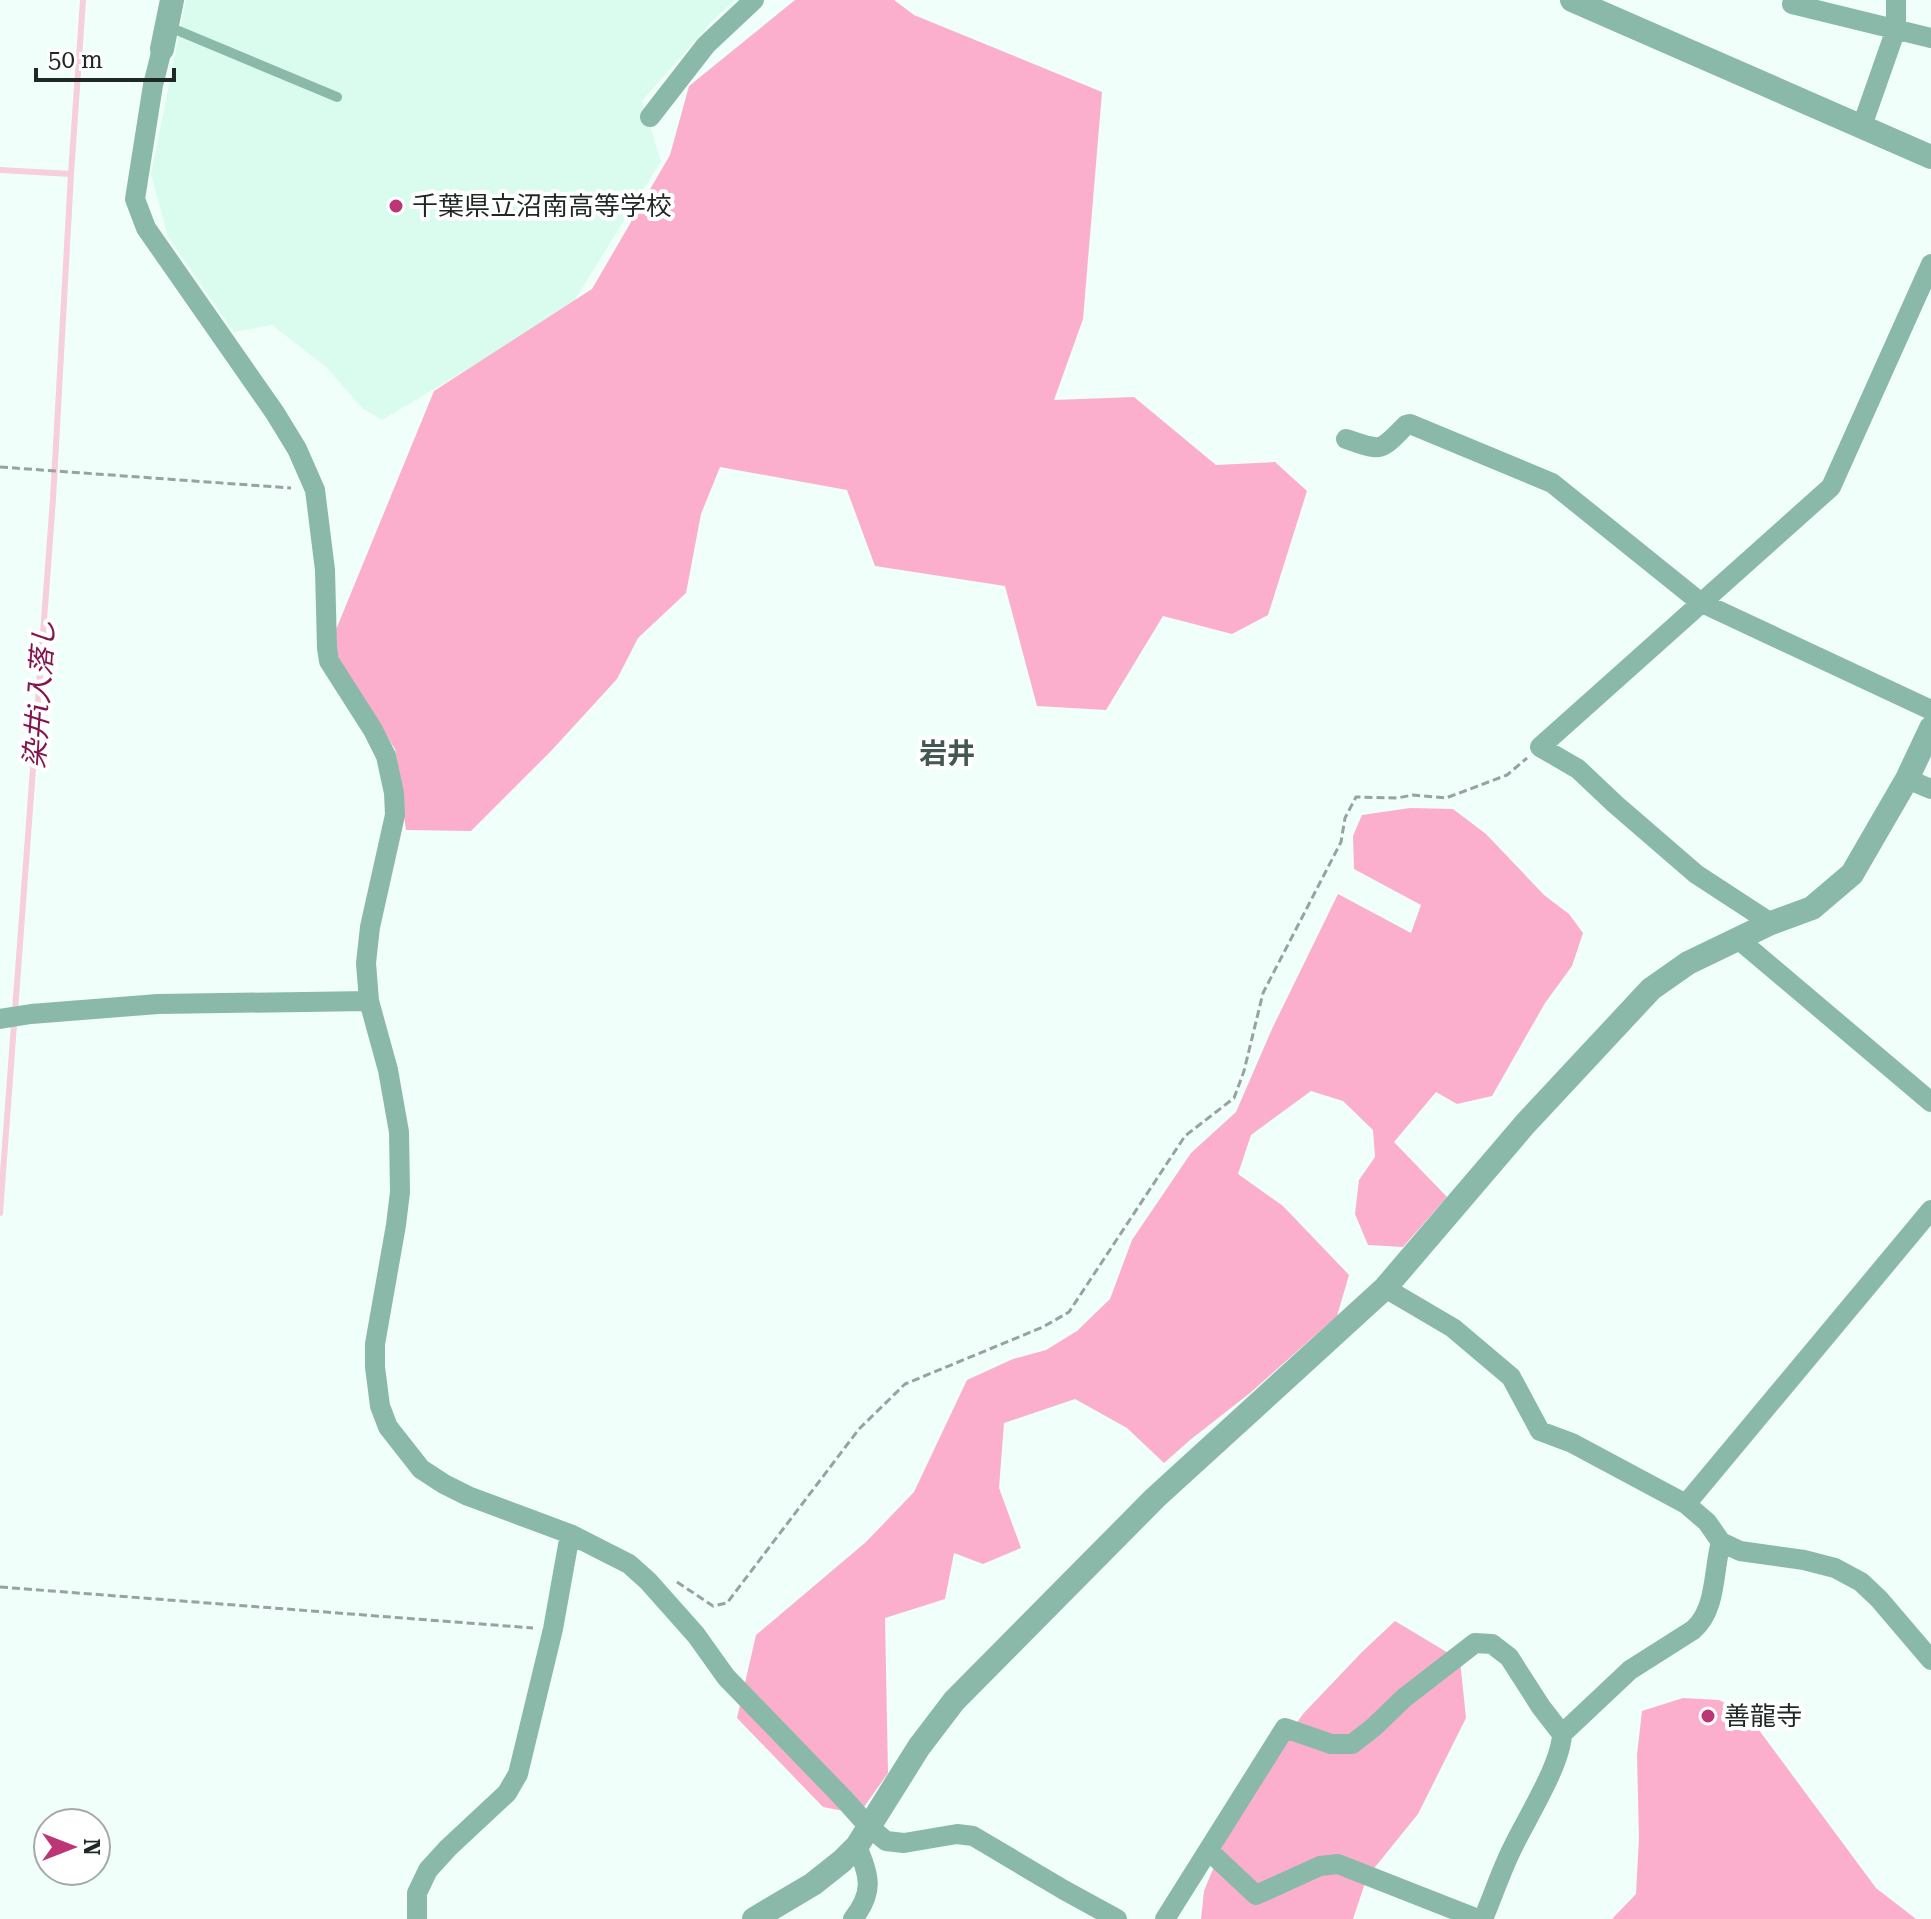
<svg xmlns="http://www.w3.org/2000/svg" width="1931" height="1919" viewBox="0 0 1931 1919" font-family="'Roboto Serif','Noto Sans JP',serif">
<rect width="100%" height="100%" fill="#f0fff9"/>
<path fill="#dafcef" d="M186 0H735L713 20 642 101 661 161 569 309 382 420 362 408 326 367 272 325 234 332 168 237 151 174Z"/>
<path fill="#fbafcc" d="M795 0H894L914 15 1102 92 1083 319 1054 400 1134 397 1216 465 1275 462 1307 491 1268 615 1232 634 1163 616 1106 710 1037 706 1005 586 875 566 847 490 720 467 701 514 686 593 638 638 617 679 551 751 471 831 406 830 395 749 336 656 335 632 434 391 592 289 670 155 689 86Z
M1410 808 1453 809 1486 834 1544 895 1569 914 1583 933 1572 966 1545 1003 1492 1096 1457 1104 1436 1092 1394 1142 1447 1197 1403 1247 1368 1245 1355 1214 1359 1180 1375 1157 1373 1130 1343 1101 1311 1091 1251 1135 1238 1174 1283 1206 1349 1275 1337 1316 1250 1393 1190 1440 1164 1463 1127 1428 1075 1399 1004 1423 999 1488 1021 1548 983 1564 954 1553 945 1599 885 1618 888 1773 859 1814 823 1807 737 1718 756 1635 866 1542 914 1492 967 1380 1013 1359 1046 1350 1077 1331 1110 1299 1132 1240 1191 1153 1236 1112 1272 1029 1338 894 1411 933 1421 905 1354 869 1353 836 1362 815Z
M1395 1621 1460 1660 1466 1718 1418 1814 1367 1877 1353 1919H1201L1204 1891 1240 1803 1303 1714 1362 1652Z
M1683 1698 1719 1700 1747 1714 1876 1888 1916 1919H1612L1636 1894 1639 1838 1637 1755 1642 1711Z"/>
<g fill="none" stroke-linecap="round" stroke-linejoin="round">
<path stroke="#f6cedc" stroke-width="6" d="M0 170 71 174
M0 1213 53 499 71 174 83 0"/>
<path stroke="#97a39e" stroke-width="3" stroke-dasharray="8 4" stroke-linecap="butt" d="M0 467 291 488
M677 1582 713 1606 727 1603 859 1429 905 1384 1043 1327 1069 1312 1185 1136 1234 1098 1244 1071 1263 993 1341 842 1345 818 1356 797 1397 798 1413 795 1446 798 1507 775 1527 758
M0 1587 533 1628"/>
<path stroke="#8bb9a9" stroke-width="10" d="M167 26 337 97"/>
<path stroke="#8bb9a9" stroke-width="20" d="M1793 0 1792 4 1931 38
M162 49 153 85 135 199 146 228 275 413 297 449 315 490 325 570 327 648 329 661 373 730 386 756 394 793 395 815 370 927 366 963 369 1001 388 1070 399 1132 400 1192 396 1225 375 1344V1367L380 1406 388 1427 421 1469 444 1484 468 1496 570 1534 629 1564 648 1581 696 1635 726 1677 845 1800 869 1827 886 1841 904 1843 957 1834 973 1836 1064 1890 1117 1919
M650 117 706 45 754 0
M1862 126 1896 29V0
M1346 439C1382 451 1379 453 1406 425L1410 424 1552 483 1700 602 1931 710
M1907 779 1931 789
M1771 923 1696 874 1615 804 1578 769 1540 747 1831 487 1931 264
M1737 938 1931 1102
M0 1019 31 1014 158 1004 369 1001
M1385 1288 1453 1328 1511 1377 1540 1431 1572 1443 1686 1504 1707 1522 1721 1542 1740 1551 1804 1560 1835 1568 1861 1582 1879 1599 1931 1660
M1686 1504 1931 1210
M1209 1851 1256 1895 1320 1866 1338 1864 1478 1919
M417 1919V1893L428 1870 448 1848 507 1793 518 1774 553 1629 570 1534
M853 1919C875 1891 869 1876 857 1846
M1165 1919 1285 1728 1331 1744H1352L1375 1726 1404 1698 1475 1643 1492 1644 1509 1657 1541 1707 1562 1734
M1483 1919C1493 1896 1501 1871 1512 1849 1526 1819 1561 1765 1562 1734L1630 1670 1693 1630C1717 1610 1713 1570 1721 1542"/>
<path stroke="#8bb9a9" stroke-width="24" d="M1572 0 1931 157
M162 49 172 0
M754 1919 813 1884 842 1861 857 1846 919 1747 954 1701 1155 1498 1385 1288 1526 1123 1651 989 1688 963 1771 923 1812 908 1852 874 1907 779 1931 728"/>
</g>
<g fill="#bb3577" stroke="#fff" stroke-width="3">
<circle cx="396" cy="206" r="8"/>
<circle cx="1708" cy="1716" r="8"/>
</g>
<g text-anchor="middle" stroke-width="8" stroke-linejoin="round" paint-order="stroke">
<g font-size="26" fill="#1f2824" stroke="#fff" text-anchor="start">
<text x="412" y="215">千葉県立沼南高等学校</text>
<text x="1724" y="1725">善龍寺</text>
</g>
<g font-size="28" font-style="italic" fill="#83164f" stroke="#fff">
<text transform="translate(39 694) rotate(-86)" y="10">染井i入落し</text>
</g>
<g font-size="28" font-weight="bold" fill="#435850" stroke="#fff">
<text x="947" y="763">岩井</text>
</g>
</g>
<g transform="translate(72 1847) rotate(90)"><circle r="38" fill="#ffffff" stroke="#a5a9a7" stroke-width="2"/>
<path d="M0-6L14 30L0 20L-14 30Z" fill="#bb3577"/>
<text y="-12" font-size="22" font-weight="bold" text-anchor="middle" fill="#1f2824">N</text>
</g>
<path d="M36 68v12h138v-12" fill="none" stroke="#1f2824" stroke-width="4"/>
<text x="48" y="68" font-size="24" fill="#1f2824" stroke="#ffffff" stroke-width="6" paint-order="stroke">50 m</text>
</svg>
